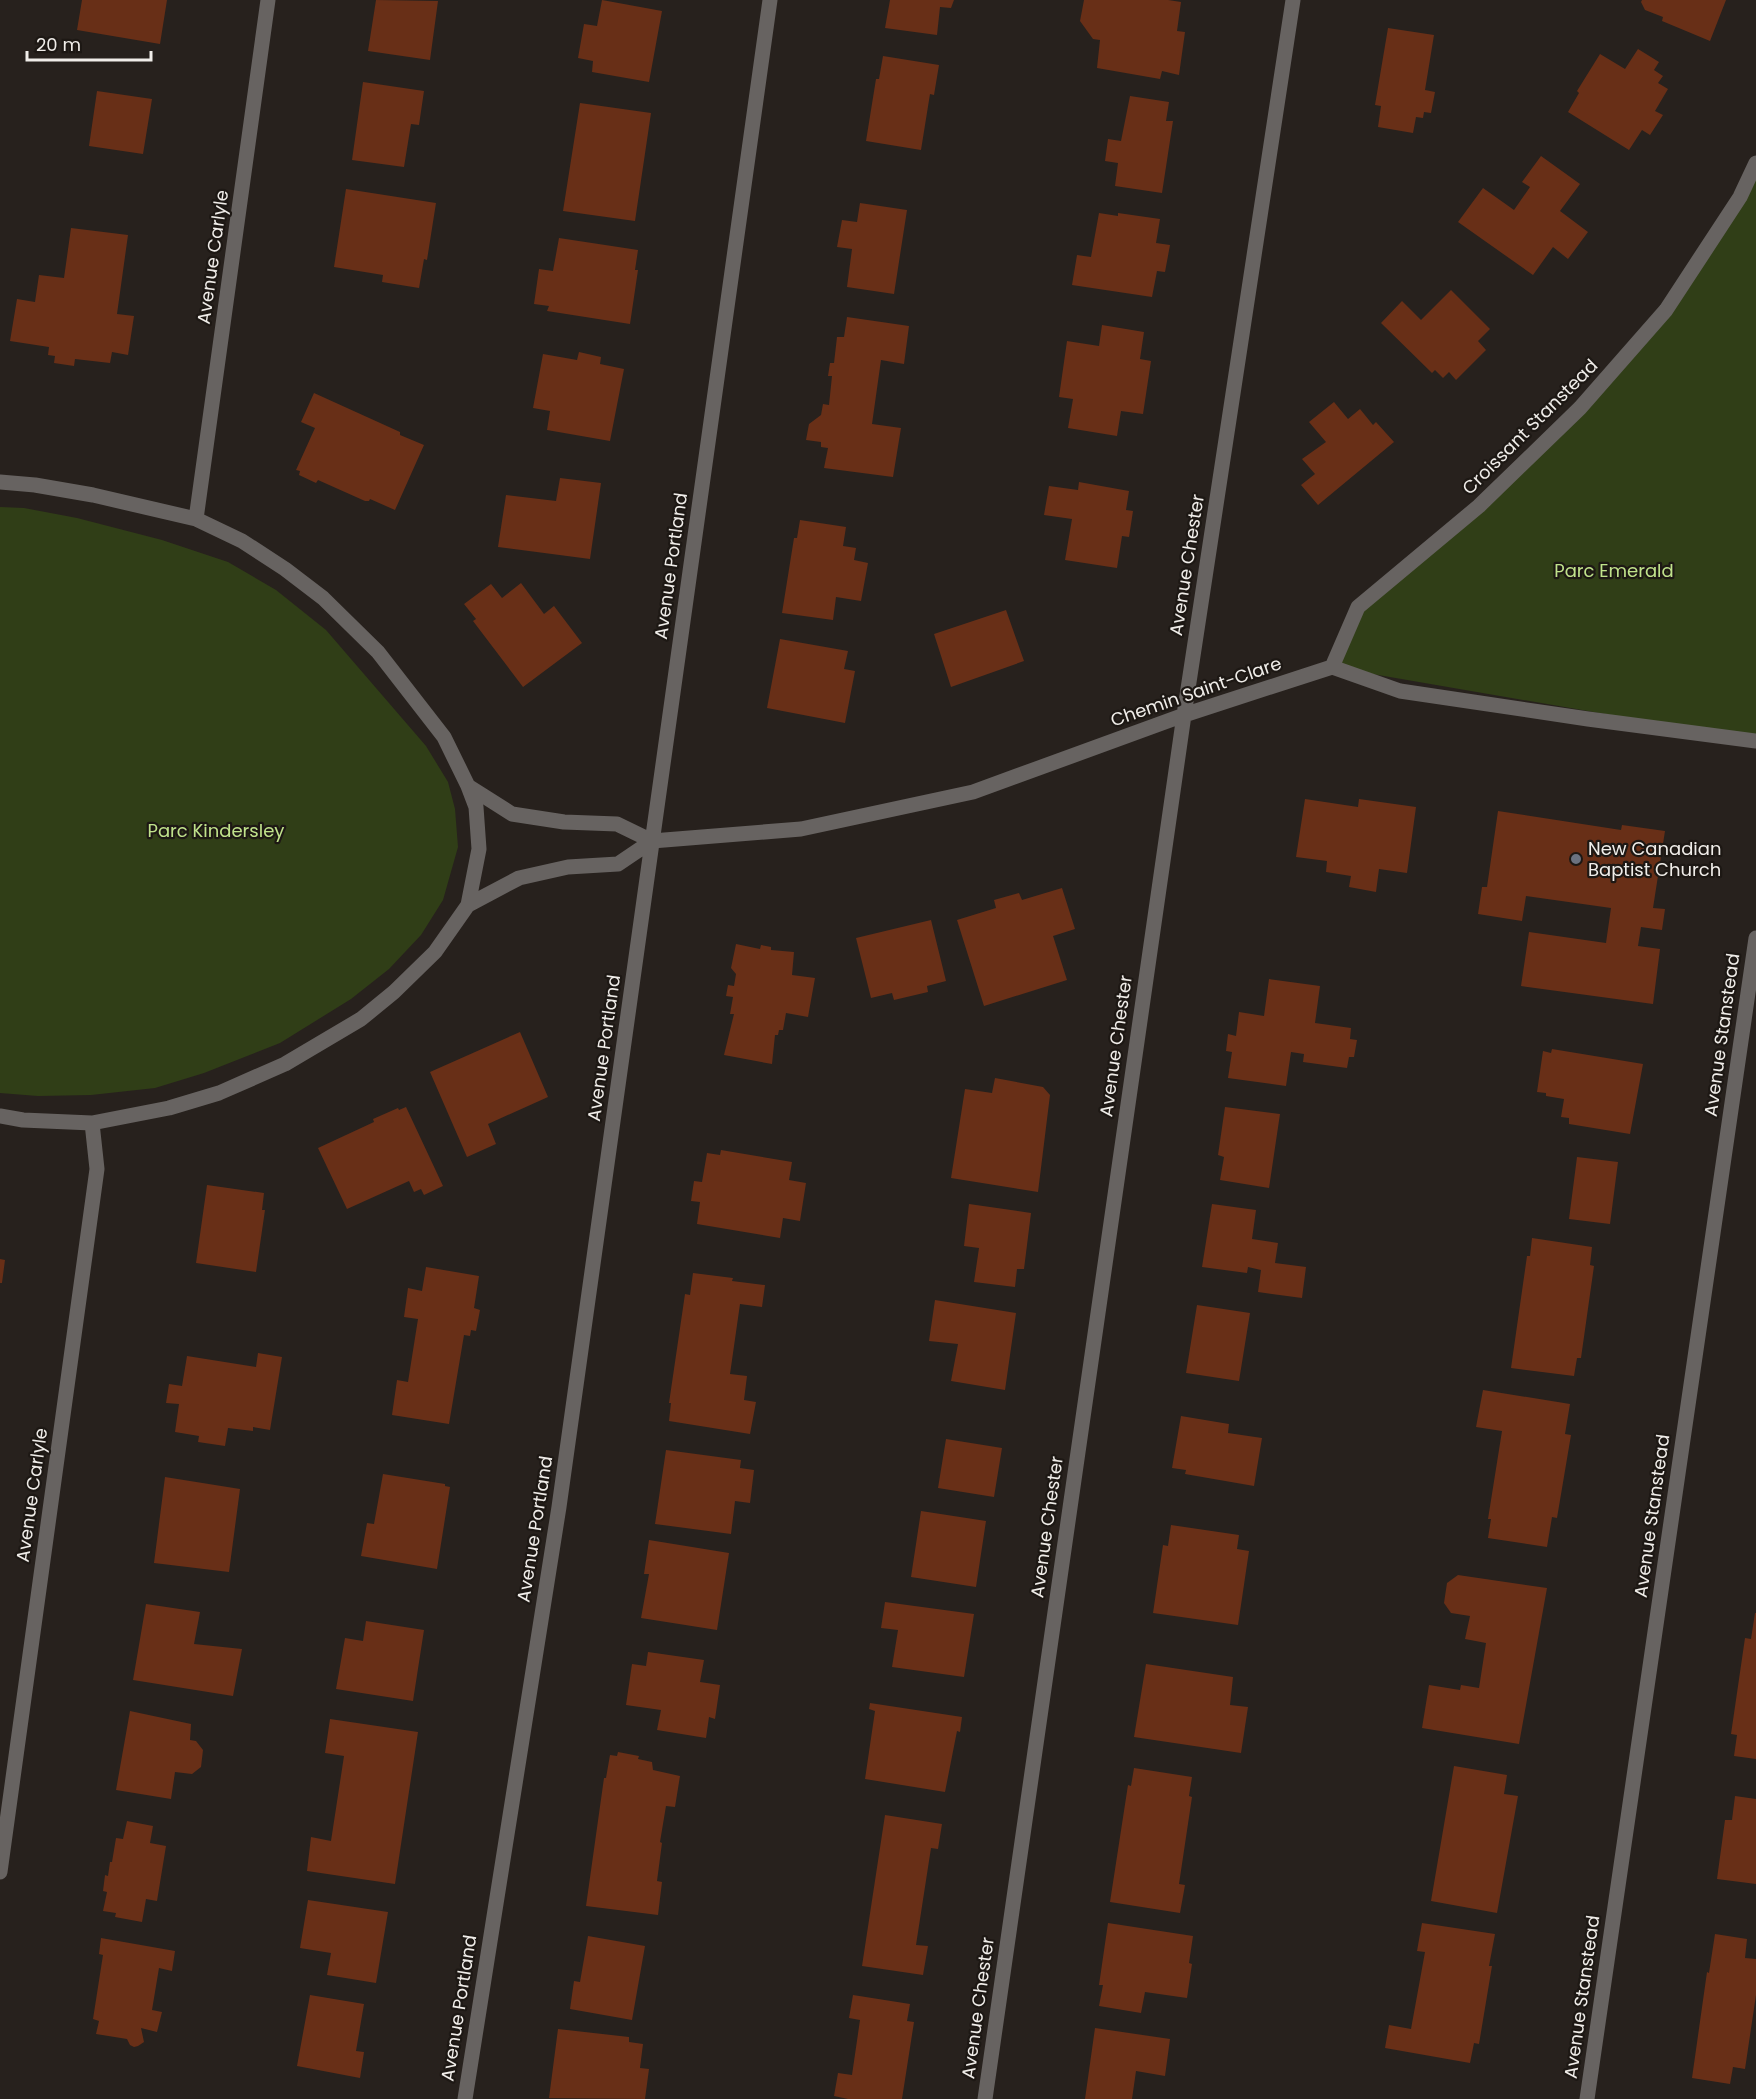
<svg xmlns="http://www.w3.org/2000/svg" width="1756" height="2099" viewBox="0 0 1756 2099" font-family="Poppins,sans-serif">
<rect width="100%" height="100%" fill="#27211d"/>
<path fill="#303e17" d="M1756 157V740L1332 667 1358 607 1479 506 1666 310Z
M0 507 24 508 77 518 162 540 228 562 276 590 326 630 426 746 448 782 455 809 458 847 443 900 421 935 389 969 351 999 280 1043 204 1073 155 1088 91 1095 38 1096 0 1093Z"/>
<path fill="#682f17" d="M82 0H167L160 44 77 30Z
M376 0 438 1 430 60 368 51Z
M602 0 662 11 649 82 592 72 593 61 578 58 584 24 597 26Z
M890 0H954L951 8 940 7 937 35 885 28Z
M1084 0H1168L1181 2 1177 31 1185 32 1179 75 1162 71 1160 79 1097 68 1100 40 1093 39 1080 21Z
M1642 0H1726L1710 41 1662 21 1663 17 1645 10 1641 2Z
M1388 28 1434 35 1425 90 1435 92 1431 113 1424 112 1423 118 1416 117 1413 133 1378 127 1381 106 1375 105Z
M1638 49 1659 62 1654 70 1663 76 1658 83 1668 89 1655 111 1663 115 1650 135 1642 130 1629 150 1568 112 1579 93 1577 91 1600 54 1625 69Z
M883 56 939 65 934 95 930 94 921 150 866 141 876 79H879Z
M363 82 424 91 419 125 411 124 404 167 352 160Z
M97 91 152 99 143 154 89 146Z
M1130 96 1169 102 1166 121H1173L1162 193 1115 186 1118 163 1105 161 1108 139 1121 141Z
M580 103 651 113 635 221 563 211Z
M1541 156 1580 184 1560 211 1588 232 1568 259 1553 247 1533 275 1458 222 1483 188 1514 210 1530 187 1522 182Z
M346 189 436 203 427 260 424 259 419 288 382 282 383 275 334 267Z
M860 203 907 210 894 294 847 287 852 249 837 247 842 220 857 222Z
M1099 213 1118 216V213L1160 219 1156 243 1170 245 1165 272 1157 271 1152 297 1072 285 1077 255 1091 257Z
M71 228 128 235 117 314 134 316 128 355 112 352 110 363 75 359 74 366 54 363 55 356 48 355 49 347 10 341 17 299 35 302 39 275 64 278Z
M559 238 638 250 635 270H638L630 324 547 311 549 306 534 304 539 269 553 271Z
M1451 290 1490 329 1478 341 1486 350 1456 380 1449 372 1443 378 1435 370 1432 373 1381 323 1402 301 1421 320Z
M847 317 909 326 904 364 881 360 872 424 901 428 893 477 824 468 828 448 821 447V442L806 440 809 424 821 415 823 404 829 405 832 376H828L830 363H834L837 337H844Z
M1102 325 1144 332 1140 359 1151 361 1143 414 1121 411 1117 436 1068 428 1073 399 1059 397 1067 341 1099 346Z
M579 352 601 357 600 364 624 369 610 441 547 430 550 411 533 408 543 354 577 360Z
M314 393 400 432V435L424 445 395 510 370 499 369 501H365L318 480 316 483 299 475 300 471 296 470 315 428 301 422Z
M1334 402 1348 419 1360 409 1373 425 1376 422 1394 442 1318 505 1301 485 1315 474 1302 459 1326 442 1309 422Z
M560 478 601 483 590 559 498 547 506 495 556 501Z
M1079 482 1129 491 1126 510 1133 511 1129 537 1122 536 1117 568 1065 560 1072 519 1044 515 1049 486 1078 490Z
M800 520 846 527 843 546 856 548 854 560 868 563 861 601 836 597 833 620 782 613 794 538H797Z
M521 583 544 614 554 606 582 643 523 687 473 621 476 619 464 604 491 584 502 598Z
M1006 610 1024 661 951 687 934 634Z
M780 639 848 651 844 669 855 671 845 723 767 708Z
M1305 799 1358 807 1359 799 1416 807 1407 873 1379 869 1376 892 1349 887 1351 876 1326 872 1327 861 1296 857Z
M1498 811 1621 830 1622 825 1665 831 1653 908 1665 909 1662 930 1641 927 1638 946 1660 949 1653 1004 1521 986 1529 932 1606 943 1611 908 1526 896 1522 921 1478 914 1482 887H1487Z
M1062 888 1075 929 1053 936 1067 980 984 1006 957 920 996 908 994 900 1019 893 1022 900Z
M931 920 946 981 927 986 928 992 894 1000 892 993 871 998 856 938Z
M736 944 760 949 761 945 771 947V950L794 952 792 975 815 978 808 1017 786 1013 783 1030H779L778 1035H775L772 1064 724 1055 734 1014H730L733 997 726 996 728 985 734 986 736 974 731 968Z
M1269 979 1320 986 1315 1023 1351 1028 1350 1039 1357 1040 1354 1057H1349L1347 1068 1303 1062 1304 1054 1291 1052 1286 1086 1228 1078 1232 1052 1226 1051 1228 1034 1236 1036 1239 1012 1264 1016Z
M520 1032 548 1097 488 1124 496 1144 467 1157 430 1072Z
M1552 1049 1643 1064 1630 1134 1569 1124V1118L1561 1117 1564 1099 1546 1096V1093L1537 1092 1543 1051 1551 1053Z
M995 1078 1043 1087 1050 1095 1038 1192 951 1178 965 1089 992 1093Z
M406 1107 443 1186 424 1195 421 1189 414 1192 409 1181 347 1209 318 1148 374 1122 373 1119 398 1108 399 1110Z
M1225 1107 1280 1114 1269 1188 1220 1180 1224 1157 1218 1155Z
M721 1150 792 1162 789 1180 806 1183 800 1221 783 1218 780 1238 697 1224 700 1202 691 1201 694 1181 702 1182 707 1153 720 1155Z
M1577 1157 1618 1162 1610 1224 1569 1219Z
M207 1185 264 1193 262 1210H265L256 1272 196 1263Z
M969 1204 1031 1213 1024 1269H1017L1015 1287 974 1282 979 1248 964 1246Z
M1212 1204 1256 1210 1252 1239 1278 1243 1275 1263 1306 1267 1302 1298 1258 1292 1261 1270 1248 1267 1247 1273 1202 1267Z
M1532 1238 1592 1247 1590 1265 1594 1266 1581 1358H1577L1574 1376 1511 1368 1527 1256H1530Z
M0 1259 5 1260 2 1283H0Z
M426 1267 479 1276 474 1308 480 1310 476 1331 471 1330 470 1336 464 1335 449 1424 392 1415 397 1380 408 1382 418 1319 404 1317 408 1288 422 1291Z
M693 1273 733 1278 732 1281 765 1285 762 1307 740 1304 730 1374 747 1376 744 1400 756 1402 750 1434 669 1421 671 1403H669L685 1294 690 1295Z
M935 1300 1016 1313 1005 1390 951 1381 958 1344 929 1341Z
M1197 1305 1250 1313 1239 1381 1186 1373Z
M258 1353 282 1357 270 1430 253 1427V1431L228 1428 225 1446 198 1442 199 1436 175 1432 179 1404 166 1403 169 1384 182 1386 187 1356 256 1367Z
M1483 1390 1570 1404 1565 1434 1571 1435 1557 1518 1552 1517 1547 1547 1488 1538 1491 1519H1488L1502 1431 1476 1427Z
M1181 1416 1229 1424 1228 1433 1262 1438 1254 1486 1185 1474 1186 1470 1172 1468Z
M946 1439 1002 1448 994 1497 938 1488Z
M666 1450 741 1460 740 1468 754 1470 750 1503 735 1501 731 1534 655 1524Z
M383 1474 445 1484V1486L450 1487 437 1569 361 1556 367 1523 374 1524Z
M165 1477 240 1489 229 1572 154 1563Z
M921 1511 986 1521 976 1587 911 1577Z
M1171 1525 1239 1535 1237 1549 1249 1551 1238 1625 1153 1613 1163 1545 1168 1546Z
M649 1540 729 1553 717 1630 641 1618 649 1574H644Z
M1458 1575 1547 1588 1519 1744 1422 1728 1429 1685 1460 1690 1461 1685 1479 1688 1486 1643 1465 1639 1470 1616 1451 1613 1444 1603 1447 1583Z
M885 1602 974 1614 964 1677 892 1667 898 1630 881 1628Z
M146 1604 200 1612 194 1644 242 1649 233 1696 133 1680Z
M1755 1613H1756V1759L1734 1756 1737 1735 1731 1734 1745 1638 1751 1639Z
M366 1621 424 1630 413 1701 336 1689 345 1638 363 1641Z
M648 1652 704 1660 700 1682 720 1685 715 1719 709 1717 706 1738 657 1730 661 1710 626 1705 632 1664 646 1666Z
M1146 1664 1233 1677 1230 1705 1248 1707 1241 1753 1134 1737Z
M870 1703 962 1717 960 1732 957 1731 945 1792 865 1779 875 1711 869 1709Z
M130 1711 191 1724 190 1740 196 1741 203 1750 201 1767 192 1774 175 1772 171 1799 116 1790Z
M330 1719 418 1732 395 1884 307 1871 311 1837 331 1841 344 1756 325 1753Z
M618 1752 639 1756 638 1759 652 1762 653 1770 680 1776 675 1807 666 1806 660 1842 662 1843 657 1881 662 1882 658 1915 586 1906 604 1778H606L610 1755 617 1756Z
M1454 1766 1507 1775 1504 1794 1518 1796 1497 1913 1431 1901Z
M1134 1768 1192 1777 1189 1796 1192 1797 1179 1884 1185 1885 1180 1913 1110 1902 1128 1785 1131 1786Z
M1735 1796 1756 1799V1884L1717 1879 1725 1820H1732Z
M885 1815 942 1824 938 1849 931 1848 916 1945 928 1946 923 1975 862 1966Z
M127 1821 153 1826 150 1843 166 1846 157 1901 146 1899 142 1922 115 1917 116 1913 103 1911 107 1892 103 1891 105 1875 108 1876 110 1862H112L116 1838 123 1839Z
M308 1900 388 1912 376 1983 327 1975 331 1953 300 1948Z
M1108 1923 1193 1936 1189 1963 1192 1964 1187 1998 1145 1992 1141 2013 1099 2006 1103 1985H1099Z
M1422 1923 1495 1934 1489 1966H1492L1479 2044 1474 2043 1470 2063 1385 2048 1389 2025 1411 2029 1425 1952 1417 1951Z
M1715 1934 1747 1939 1745 1958 1756 1959V1995L1745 2069 1733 2067 1730 2084 1692 2078 1707 1972 1709 1973Z
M588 1936 645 1946 632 2020 570 2009 574 1981 580 1982Z
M101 1938 175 1951 172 1971 159 1968 152 2010 162 2012 157 2032 141 2028 144 2042 138 2046 134 2047 130 2045 127 2039 96 2034 99 2021 93 2019 103 1955 99 1954Z
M310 1995 364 2004 356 2051 364 2052 360 2078 297 2066Z
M853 1995 910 2004 907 2021 914 2022 902 2099H848L834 2096 838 2073 852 2075 860 2020 849 2018Z
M1095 2028 1170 2039 1165 2076 1136 2071 1132 2099H1085Z
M558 2029 629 2037V2042L643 2044 640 2068 649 2069 645 2099 549 2098Z"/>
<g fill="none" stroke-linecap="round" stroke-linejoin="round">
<path stroke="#676361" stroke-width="15" d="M0 482 35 485 93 495 196 519 242 541 285 569 323 598 378 652 444 737 468 786 476 807 479 849 468 905 435 952 394 992 361 1019 285 1064 219 1093 169 1108 92 1123 23 1120 0 1116
M196 519 268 0
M1332 667 1358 607 1479 506 1580 408 1666 310 1740 197 1756 163
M468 786 512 814 564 822 617 824 652 841
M468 905 519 878 568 867 618 864 652 841 801 829 973 792 1184 715 1332 667 1400 691 1588 719 1756 741
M0 1872 97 1169 92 1123
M465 2099 559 1507 770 0
M985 2099 1184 715 1293 0
M1587 2099 1756 938"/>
</g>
<circle fill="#6b7280" stroke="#1d1814" stroke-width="2" cx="1576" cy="859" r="6"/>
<g text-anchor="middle" stroke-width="4.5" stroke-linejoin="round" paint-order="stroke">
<g font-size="18" fill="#f0ede9" stroke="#1d1814">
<text transform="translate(213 257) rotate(-82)" y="6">Avenue Carlyle</text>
<text transform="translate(1530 427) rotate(-45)" y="6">Croissant Stanstead</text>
<text transform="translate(1187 565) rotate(-81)" y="6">Avenue Chester</text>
<text transform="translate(671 566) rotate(-82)" y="6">Avenue Portland</text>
<text transform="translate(1196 692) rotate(-19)" y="6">Chemin Saint-Clare</text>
<text transform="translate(1722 1035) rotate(-82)" y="6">Avenue Stanstead</text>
<text transform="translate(1116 1046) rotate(-82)" y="6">Avenue Chester</text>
<text transform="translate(604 1048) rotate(-82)" y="6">Avenue Portland</text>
<text transform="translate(32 1495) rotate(-82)" y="6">Avenue Carlyle</text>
<text transform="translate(1652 1516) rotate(-82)" y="6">Avenue Stanstead</text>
<text transform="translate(1047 1527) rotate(-82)" y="6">Avenue Chester</text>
<text transform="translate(535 1529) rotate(-81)" y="6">Avenue Portland</text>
<text transform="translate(1582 1997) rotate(-82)" y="6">Avenue Stanstead</text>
<text transform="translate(459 2008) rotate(-81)" y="6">Avenue Portland</text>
<text transform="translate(978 2008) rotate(-82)" y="6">Avenue Chester</text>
</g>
<g font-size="18" fill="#c0e28b" stroke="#1d1814">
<text x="1614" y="577">Parc Emerald</text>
<text x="216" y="837">Parc Kindersley</text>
</g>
<g font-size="18" fill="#f0ede9" stroke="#1d1814" text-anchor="start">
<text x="1588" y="855">New Canadian<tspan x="1588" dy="21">Baptist Church</tspan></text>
</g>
</g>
<path d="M27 51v9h124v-9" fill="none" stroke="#f0ede9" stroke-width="3"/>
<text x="36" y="51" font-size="18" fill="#f0ede9" stroke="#1d1814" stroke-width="4.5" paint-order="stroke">20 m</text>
</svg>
